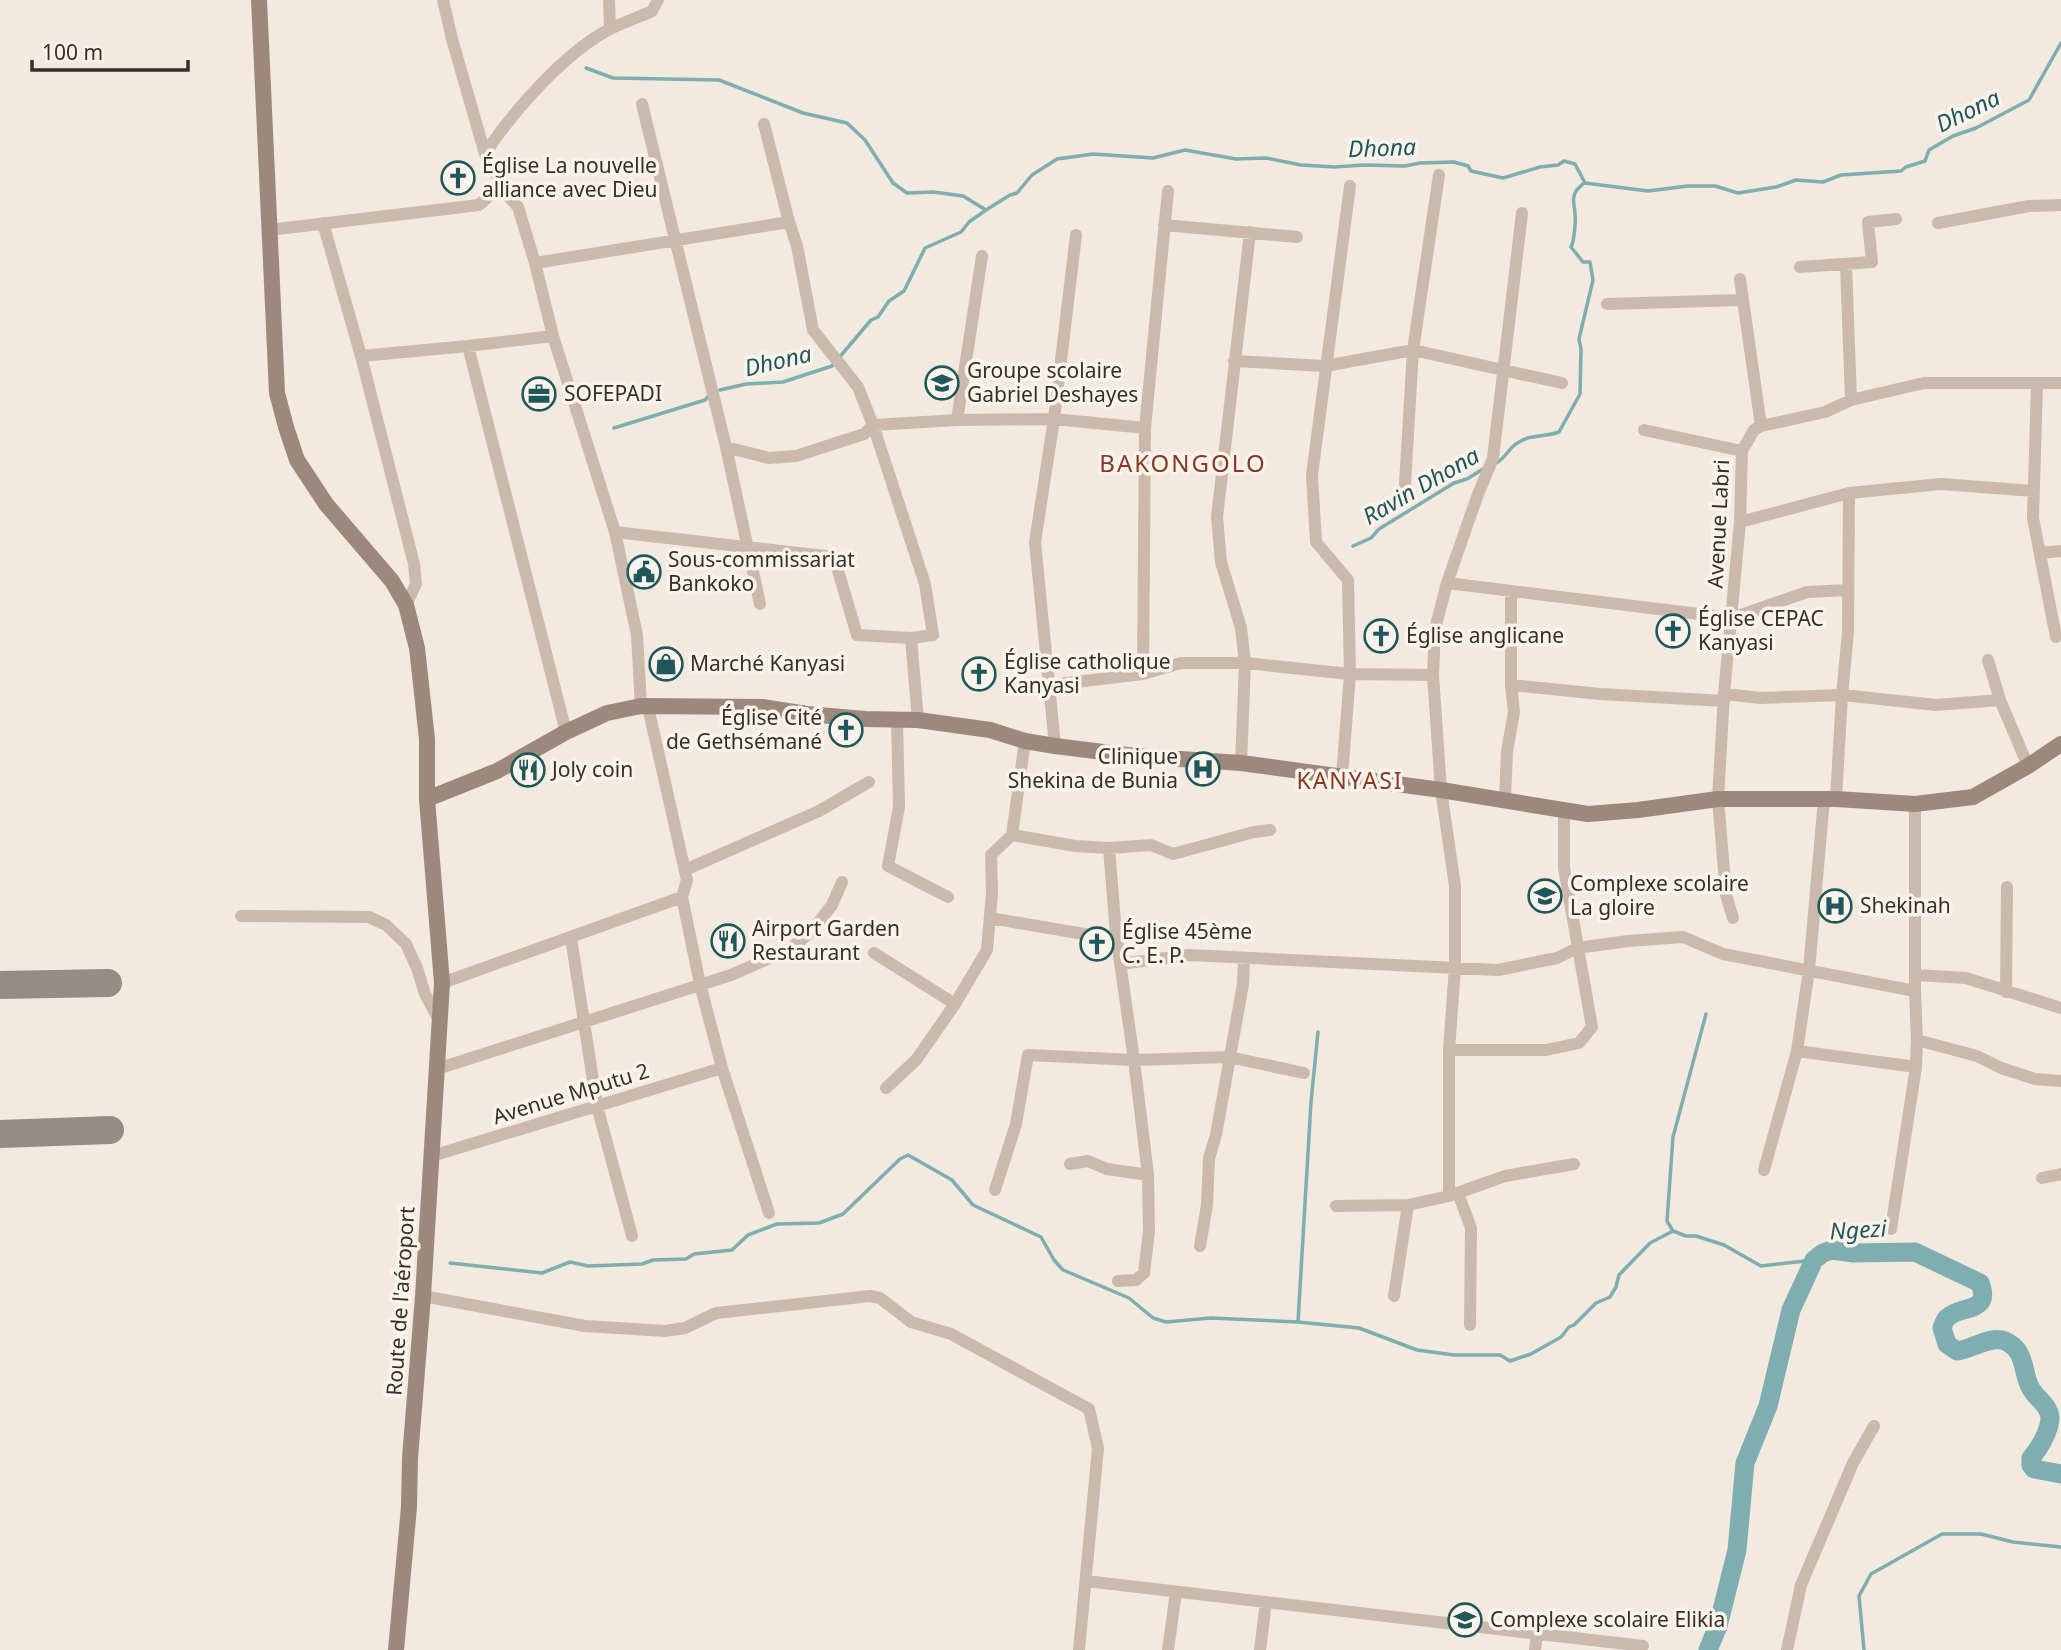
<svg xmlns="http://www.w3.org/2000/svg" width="2061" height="1650" viewBox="0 0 2061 1650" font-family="'Noto Sans',sans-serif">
<rect width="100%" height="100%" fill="#f2e9df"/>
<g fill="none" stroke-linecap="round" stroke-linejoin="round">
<path stroke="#7eaeaf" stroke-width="3.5" d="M586 68 613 78 719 80 803 113 847 123 865 140 893 183 907 193 933 192 963 196 986 210
M720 390 746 384 783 382 832 366 871 320 878 317 889 301 904 291 925 248 961 232 969 222 986 210 1010 195 1017 193 1032 175 1057 159 1093 154 1153 158 1185 150 1236 159 1266 158 1301 165 1335 167 1363 165 1405 166 1420 163 1454 162 1468 166 1471 171 1503 178 1540 167 1558 165 1564 161 1575 164 1585 183 1648 191 1688 186H1715L1738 193 1776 187 1796 180 1823 182 1841 175 1901 171 1906 167 1925 161 1929 150 1953 136 1976 128 2029 100 2061 43
M614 428 705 400 710 394
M1496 463C1506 458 1508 449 1516 444 1532 433 1542 438 1559 432L1580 394 1581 349 1579 339 1593 280 1590 262H1583L1571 247C1574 242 1576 221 1575 214 1575 206 1571 199 1576 191 1578 188 1581 186 1584 183
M1353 546 1371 538 1379 529 1454 483 1467 479 1483 469
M1673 1231 1667 1221 1673 1137 1706 1014
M450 1263 542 1273 570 1262 588 1266 642 1264 653 1260 686 1259 694 1254 732 1250 748 1235 777 1224 819 1223 843 1214 900 1159 908 1155 952 1180 973 1205 1041 1237 1054 1260 1063 1270 1129 1298 1153 1318 1166 1322 1211 1318 1298 1322 1359 1328 1417 1350 1454 1355H1500L1510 1361 1531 1354 1561 1337 1569 1327 1574 1325 1596 1303 1610 1297 1616 1287 1619 1275 1650 1243 1673 1231 1686 1236H1696L1724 1245 1761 1266 1814 1260
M1298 1322 1311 1102 1318 1032
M1864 1650 1859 1596 1871 1574 1942 1534H1981L2013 1542 2061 1547"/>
<path stroke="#7eaeaf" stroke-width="19" d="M1708 1650 1718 1626 1737 1550 1745 1463 1768 1406 1791 1310 1814 1260 1823 1253 1832 1250 1854 1253 1915 1252 1980 1283C1992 1314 1961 1304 1947 1318 1945 1320 1943 1325 1942 1328L1947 1344 1957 1351C1972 1349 1991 1335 2005 1341 2026 1350 2022 1371 2030 1387 2036 1399 2050 1405 2050 1419 2049 1432 2039 1449 2031 1458V1465L2034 1469 2061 1474"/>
<path stroke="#958c84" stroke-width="28" d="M0 985 108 983
M0 1134 110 1130"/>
<path stroke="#cbb9ab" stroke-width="12" d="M443 0 452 39 485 154 496 173 500 186 518 207 535 263 553 336 615 532 637 635 641 706
M609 0 610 29
M642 104 726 447 760 604
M764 124 789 222 797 246 813 330 858 387 873 425 925 584 933 635 911 638 918 720
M485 154C512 112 567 50 612 28 625 22 639 17 652 11L658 0
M323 223 361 356 414 564 416 584 406 605
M1938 223 2029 206 2061 205
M1164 225 1297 237
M269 230 479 205 500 186
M535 263 789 222
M1846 265 1851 400
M1800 267 1872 262 1868 222 1896 219
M1740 279 1761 426
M1607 304 1742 300
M468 346 566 732
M361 356 468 346 553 336
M1234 361 1325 366 1413 350 1562 383
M2037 384 2033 518 2056 637
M957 420 982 256
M1644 430 1742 451
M726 447 769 458 796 456 864 434 873 425 957 420 1054 419 1145 428
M1405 484 1413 350 1439 175
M1740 522 1849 493 1941 484 2034 491
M615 532 834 557 857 635 911 638
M2040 553 2061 551
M1447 583 1732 618 1807 592 1848 590
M1988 660 2000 700 2028 766
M1143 674 1145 428 1168 191
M1050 685 1143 674 1181 663H1245L1350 674 1433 675
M1511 685 1600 694 1724 701
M1724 694 1761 698 1842 695 1936 705 2000 700
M897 719 899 807 888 866 948 897
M1055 746 1035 542 1054 419 1076 235
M1241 763 1245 663 1241 628 1221 562 1217 517 1250 232
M1342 777 1350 674 1348 580 1316 542 1312 475 1350 186
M1505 799 1507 751 1514 712 1511 685V591
M1836 799 1842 695 1848 632 1849 493
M1012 835 1075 846 1109 848 1151 845 1173 854 1254 832 1270 830
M1109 848 1116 934 1134 1060 1148 1175 1149 1231 1144 1273 1136 1280 1118 1281
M685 870 819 811 869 782
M682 897 700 984 722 1068 769 1213
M241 916 369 917 386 925 406 944 417 968 425 994 439 1020
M990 918 1101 937 1116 934
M1733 918 1726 895 1718 799 1724 694 1740 522 1742 451 1754 430 1761 426 1825 412 1851 400 1924 383H2061
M571 938 597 1106 632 1236
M874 953 955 1004
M1120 964 1189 955 1498 970 1557 958 1577 948 1628 941 1683 937 1723 954 1915 991
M1916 975 1966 978 2061 1008
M442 983 682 897 687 880 648 707
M2006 992 2007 887
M1917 1040 1977 1056 2001 1068 2035 1079 2061 1081
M1449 1050H1546L1579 1043 1592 1027 1564 868V810
M1797 1051 1916 1067
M437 1069 731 975 790 949 812 931 832 905 842 882
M886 1088 916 1060 955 1004 987 950 992 893 991 855 1012 835 1025 741
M432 1156 722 1068
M1070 1164 1088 1161 1107 1169 1148 1175
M1764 1170 1797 1051 1809 970 1824 799
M2042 1178 2061 1174
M995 1190 1016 1124 1028 1055 1134 1060 1229 1057 1304 1073
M1458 1193 1471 1228 1470 1325
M1449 1196V1050L1455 967V886L1441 790 1433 675 1435 629 1447 583 1477 497 1493 458 1522 213
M1336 1206 1408 1205 1449 1196 1505 1176 1574 1164
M1891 1229 1916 1067 1917 1040 1915 991V804
M1200 1246 1207 1205 1209 1158 1216 1135 1243 984 1244 958
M423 1296 585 1326 665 1331 685 1328 716 1313 870 1296 880 1298 911 1322 951 1334 1089 1409 1098 1448 1079 1650
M1394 1296 1408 1205
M1086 1581 1643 1646
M1168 1650 1176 1592
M1260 1650 1266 1602
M1535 1650 1537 1634
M1787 1650 1801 1585 1853 1463 1874 1426"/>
<path stroke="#9e887c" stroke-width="16" d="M259 0 277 393 286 427 297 460 326 504 392 581 406 605 417 648 427 739V799L442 983 423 1296 410 1458 409 1507 396 1650
M427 799 497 771 566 732 607 713 641 706 762 707 807 714 865 719 918 720 990 730 1025 741 1055 746 1135 756 1241 763 1441 790 1588 814 1638 810 1718 799H1836L1915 804 1973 797 2028 766 2061 744"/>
</g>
<defs>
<symbol id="church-ring" viewBox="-11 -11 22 22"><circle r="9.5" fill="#faf3eb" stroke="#20575a" stroke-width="1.5"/><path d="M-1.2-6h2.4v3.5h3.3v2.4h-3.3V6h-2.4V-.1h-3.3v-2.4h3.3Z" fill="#20575a"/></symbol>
<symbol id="school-ring" viewBox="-11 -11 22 22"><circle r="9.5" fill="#faf3eb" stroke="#20575a" stroke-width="1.5"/><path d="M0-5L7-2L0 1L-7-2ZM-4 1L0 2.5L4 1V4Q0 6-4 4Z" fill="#20575a"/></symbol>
<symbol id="office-ring" viewBox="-11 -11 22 22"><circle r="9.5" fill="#faf3eb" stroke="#20575a" stroke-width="1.5"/><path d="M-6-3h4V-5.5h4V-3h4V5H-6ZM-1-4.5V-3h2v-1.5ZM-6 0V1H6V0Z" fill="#20575a"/></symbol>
<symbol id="civic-ring" viewBox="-11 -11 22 22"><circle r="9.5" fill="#faf3eb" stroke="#20575a" stroke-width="1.5"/><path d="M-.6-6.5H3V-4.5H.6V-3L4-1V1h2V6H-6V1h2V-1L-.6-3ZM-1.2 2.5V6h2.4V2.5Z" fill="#20575a"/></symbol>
<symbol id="shop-ring" viewBox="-11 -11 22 22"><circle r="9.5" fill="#faf3eb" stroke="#20575a" stroke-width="1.5"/><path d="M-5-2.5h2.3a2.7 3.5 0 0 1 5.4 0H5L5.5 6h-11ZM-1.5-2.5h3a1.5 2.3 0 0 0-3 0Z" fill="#20575a"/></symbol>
<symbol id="hospital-ring" viewBox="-11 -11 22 22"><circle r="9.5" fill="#faf3eb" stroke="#20575a" stroke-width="1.5"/><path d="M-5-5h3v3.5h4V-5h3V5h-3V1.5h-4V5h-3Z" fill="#20575a"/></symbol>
<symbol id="restaurant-ring" viewBox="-11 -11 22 22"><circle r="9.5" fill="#faf3eb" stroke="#20575a" stroke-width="1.5"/><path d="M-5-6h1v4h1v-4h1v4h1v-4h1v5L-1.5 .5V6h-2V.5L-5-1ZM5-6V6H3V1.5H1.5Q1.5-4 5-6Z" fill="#20575a"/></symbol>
</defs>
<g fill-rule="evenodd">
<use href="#church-ring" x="439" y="159" width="38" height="38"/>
<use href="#school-ring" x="923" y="364" width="38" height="38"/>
<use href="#office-ring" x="520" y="375" width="38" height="38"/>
<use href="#civic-ring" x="625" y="553" width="38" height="38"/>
<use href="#church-ring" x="1654" y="612" width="38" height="38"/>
<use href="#church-ring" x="1362" y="617" width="38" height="38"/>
<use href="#shop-ring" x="647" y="645" width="38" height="38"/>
<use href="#church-ring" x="960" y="655" width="38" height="38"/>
<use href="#church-ring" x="827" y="711" width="38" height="38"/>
<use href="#hospital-ring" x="1184" y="750" width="38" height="38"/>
<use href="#restaurant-ring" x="509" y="751" width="38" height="38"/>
<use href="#school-ring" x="1526" y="877" width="38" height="38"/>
<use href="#hospital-ring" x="1816" y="887" width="38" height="38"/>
<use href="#restaurant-ring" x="709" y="922" width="38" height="38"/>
<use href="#church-ring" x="1078" y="925" width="38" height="38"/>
<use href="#school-ring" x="1446" y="1601" width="38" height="38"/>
</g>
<g text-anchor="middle" stroke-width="7" stroke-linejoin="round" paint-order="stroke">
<g font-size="21" fill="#382e2a" stroke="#faf3eb" text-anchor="start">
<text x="482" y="173">Église La nouvelle<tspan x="482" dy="24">alliance avec Dieu</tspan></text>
<text x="967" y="378">Groupe scolaire<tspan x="967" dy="24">Gabriel Deshayes</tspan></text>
<text x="564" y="401">SOFEPADI</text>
<text x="668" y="567">Sous-commissariat<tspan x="668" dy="24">Bankoko</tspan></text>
<text x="1698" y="626">Église CEPAC<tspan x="1698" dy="24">Kanyasi</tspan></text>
<text x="1406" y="643">Église anglicane</text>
<text x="1004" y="669">Église catholique<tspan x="1004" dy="24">Kanyasi</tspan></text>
<text x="690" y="671">Marché Kanyasi</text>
<text x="822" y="725" text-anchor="end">Église Cité<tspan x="822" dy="24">de Gethsémané</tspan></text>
<text x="1178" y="764" text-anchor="end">Clinique<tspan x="1178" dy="24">Shekina de Bunia</tspan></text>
<text x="552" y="777">Joly coin</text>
<text x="1570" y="891">Complexe scolaire<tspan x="1570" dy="24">La gloire</tspan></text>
<text x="1860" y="913">Shekinah</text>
<text x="752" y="936">Airport Garden<tspan x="752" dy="24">Restaurant</tspan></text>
<text x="1122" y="939">Église 45ème<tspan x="1122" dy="24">C. E. P.</tspan></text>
<text x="1490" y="1627">Complexe scolaire Elikia</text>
</g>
<g font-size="21" fill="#382e2a" stroke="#faf3eb">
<text transform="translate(1719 524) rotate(-87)" y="7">Avenue Labri</text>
<text transform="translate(571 1094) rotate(-17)" y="7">Avenue Mputu 2</text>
<text transform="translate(401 1301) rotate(-86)" y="7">Route de l'aéroport</text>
</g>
<g font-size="23" font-style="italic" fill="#20575a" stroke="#faf3eb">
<text transform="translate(1968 111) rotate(-26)" y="8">Dhona</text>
<text transform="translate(1382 148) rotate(-2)" y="8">Dhona</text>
<text transform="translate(778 361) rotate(-13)" y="8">Dhona</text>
<text transform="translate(1421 486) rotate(-30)" y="8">Ravin Dhona</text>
<text transform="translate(1858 1230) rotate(-3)" y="8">Ngezi</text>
</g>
<g font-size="23" letter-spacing="2" fill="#863a24" stroke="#faf3eb">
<text x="1350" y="789">KANYASI</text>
</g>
<g font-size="24" letter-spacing="2" fill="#863a24" stroke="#faf3eb">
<text x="1183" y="472">BAKONGOLO</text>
</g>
</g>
<path d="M32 60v10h156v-10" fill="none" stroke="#382e2a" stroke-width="3.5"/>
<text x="42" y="60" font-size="21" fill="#382e2a" stroke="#faf3eb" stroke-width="5" paint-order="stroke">100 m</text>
</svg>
